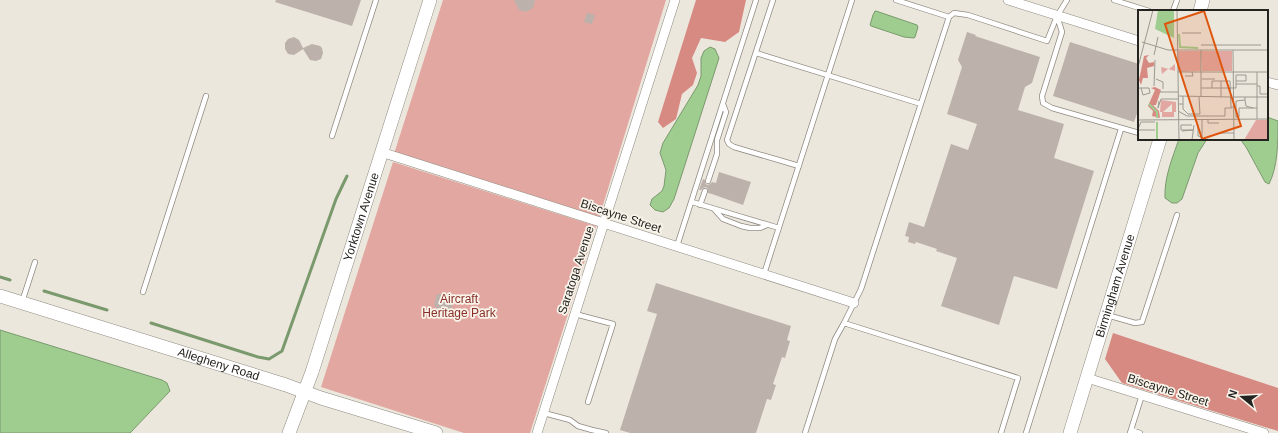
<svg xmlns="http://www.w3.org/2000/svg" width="1278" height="433" viewBox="0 0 1278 433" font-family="Helvetica,sans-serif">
<rect width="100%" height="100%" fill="#ece7dd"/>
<path fill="#e2a7a0" d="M443 0H666L599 218 394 154Z
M393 162 596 226 530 433H464L321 387Z"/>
<path fill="#d78a82" d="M696 0H746L739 32 725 42 701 38 692 58 697 73 693 85 682 94 676 119 663 128 658 122Z
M1113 333 1278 388V431L1122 383 1105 359Z"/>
<path fill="#9fcd90" stroke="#7a9a6e" d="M875 11H876L917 25 918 27 915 37 914 38 904 37 871 26 870 25 873 15Z
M710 47 715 49 719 58 674 199 669 208 663 212 655 210 650 205 652 199 662 191 664 186 666 170 660 153 663 143 698 85 701 76V58L704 51Z
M1267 117 1278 121C1278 142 1278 166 1269 184L1265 182 1246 147 1240 139H1267Z
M1179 139H1207L1198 153 1182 199 1177 203H1172L1165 198C1164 178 1172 159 1179 139Z
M0 330 162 380 167 383 170 391 130 433H0Z"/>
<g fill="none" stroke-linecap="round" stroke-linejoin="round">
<path stroke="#7a9a6e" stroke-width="3" d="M0 277 10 280
M44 291 107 310
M151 323 258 357 269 359 282 351 336 199 347 176"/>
</g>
<path fill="#bcb2ab" d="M276 0H361L352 26 275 2Z
M514 0H535L533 8 526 12 519 10Z
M587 13 595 15 592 24 584 22Z
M967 32 976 35 975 36 1040 57 1032 83 1025 87 1018 110 1064 124 1054 158 1094 171 1057 289 1014 276 999 325 941 306 957 258 936 251 937 249 916 242 915 244 908 242 909 237 905 236 909 222 924 227 951 144 968 150 977 124 947 114 962 67 958 60Z
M294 37 299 40 303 48 312 44 320 46 322 48 323 53 321 59 316 61 310 60 303 49 294 55 288 54 285 49V43L288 39Z
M1070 42 1139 64V108L1134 122 1053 96Z
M719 172 751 182 743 205 712 194 708 193V189L706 187 703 188 701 190H699L703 179 705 180V183L707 185 710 184 712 182 716 183Z
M656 283 791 326 787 340 790 341 785 358 782 357 773 384 776 385 771 400 767 399 756 433H630L620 430 657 314 647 311Z
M437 294H447L454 300 451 311 440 313 434 305Z"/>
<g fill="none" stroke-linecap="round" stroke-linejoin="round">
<defs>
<path id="lane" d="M773 0 727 140 729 144 734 147 799 166
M896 0 949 17
M1114 0 1149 11
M1173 11 1177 0
M1057 16 1062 32 1042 96 1043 103 1052 108 1139 133
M756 53 921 104
M332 136 376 0
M708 181 717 154V140L726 112 723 104
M692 202 779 228
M700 205 705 191
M714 209 723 219 741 226 750 228H760L767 225
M677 246 756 0
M764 274 852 0
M143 292 206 96
M22 302 35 262
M575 314 613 324 588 402
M1107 315 1135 323 1142 322 1177 215
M844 323 1018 378 1001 433
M544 413 570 420 578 426 592 430 606 433
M1131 430 1140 433
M805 433 835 339 844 323 861 289 949 17 954 13 968 15 1047 41 1057 16 1067 0
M1026 433 1121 129
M1130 433 1142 395"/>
<path id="street" d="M1008 0 1139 41
M1267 82 1278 85
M381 152 854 303
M1087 378 1264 433
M537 433 675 0"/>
<g id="secondary">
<path d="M1200 11 1203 0"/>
<path id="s1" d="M0 296 286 385 321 398 436 433"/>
<path id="s2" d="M289 433 312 372 430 0"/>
<path id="s3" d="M1070 433 1160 139"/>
</g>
</defs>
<use href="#lane" stroke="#8f8a81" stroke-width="6"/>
<use href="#street" stroke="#8f8a81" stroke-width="10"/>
<use href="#secondary" stroke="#8f8a81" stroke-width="14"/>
<use href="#lane" stroke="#fff" stroke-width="4.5"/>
<use href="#street" stroke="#fff" stroke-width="9"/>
<use href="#secondary" stroke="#fff" stroke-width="13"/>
</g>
<g text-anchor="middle" stroke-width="3.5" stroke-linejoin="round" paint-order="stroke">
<g font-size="12" fill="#252320" stroke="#f9f4ea">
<text transform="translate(621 216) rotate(18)" y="4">Biscayne Street</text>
<text dy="4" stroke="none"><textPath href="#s2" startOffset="228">Yorktown Avenue</textPath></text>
<text transform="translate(576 270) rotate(-72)" y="4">Saratoga Avenue</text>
<text dy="4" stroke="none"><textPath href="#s3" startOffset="154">Birmingham Avenue</textPath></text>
<text dy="4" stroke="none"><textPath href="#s1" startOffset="229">Allegheny Road</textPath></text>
<text transform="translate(1168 390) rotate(17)" y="4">Biscayne Street</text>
</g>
<g font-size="12" fill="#892e29" stroke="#f9f4ea">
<text x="459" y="303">Aircraft<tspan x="459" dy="14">Heritage Park</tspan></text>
</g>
</g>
<g transform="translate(1138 10)">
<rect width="130" height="130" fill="#ece7dd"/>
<path d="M40 41H63V61L40 62ZM63 41H94V61H64ZM37 54V61L30 59 24 64 23 57 31 59ZM23 90 38 92V102H34V94L25 102H36V107H24V102H22ZM118 110H130V130H106Z" fill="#e2a7a0"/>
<path d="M11 45 8 48 11 53 16 52V56L9 58 10 68H5L3 75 1 70 6 46ZM17 77 23 80 18 95H15L21 101 22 108 14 106 15 101 10 96 17 80 13 78Z" fill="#d78a82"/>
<path d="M20 0H36V28L17 19Z" fill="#9fcd90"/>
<path fill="none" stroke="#9fcd90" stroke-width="2" d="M41 24 42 37 60 38M11 94 19 102V108M19 112V130"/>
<path fill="none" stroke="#9c9991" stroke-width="1" d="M39 0 41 130M44 23H63M4 32 30 40H130M63 35H123M63 40V87M95 40 96 130M16 45 20 27M0 57 15 0M40 62H130M119 62V109M47 66H55L54 62M18 69 25 72V79M64 69H77M83 71V87M98 74H119M16 76 17 50M119 76H122V84H130M0 78H11L12 83 5 85 3 78M63 78H98V65H108V71H98M74 78V71H92L93 97H95M22 82H40M40 86 92 87M95 87H130M107 90 108 96 115 98M21 91 20 98 23 89H40M40 94H45V86M45 94V99L50 104H62L61 87M101 98V107H98V91L107 90V87M101 98H119M40 101 49 106H87M87 106V98H94M0 110 130 109M64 110V130M70 110V113H81M60 115V126L64 127M0 119 3 112H17M0 120H17M44 121 55 120H43V115H54M83 123H96M54 130 56 115"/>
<path fill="#de560d" fill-opacity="0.15" stroke="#de560d" stroke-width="2" d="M66 1 103 116 64 129 27 14Z"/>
<rect width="130" height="130" fill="none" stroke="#252320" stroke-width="2"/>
</g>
<g transform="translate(1242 397) rotate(288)" stroke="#f9f4ea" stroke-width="3" paint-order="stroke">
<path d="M0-3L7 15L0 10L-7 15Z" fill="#252320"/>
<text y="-6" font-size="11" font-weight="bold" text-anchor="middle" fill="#252320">N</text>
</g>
</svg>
